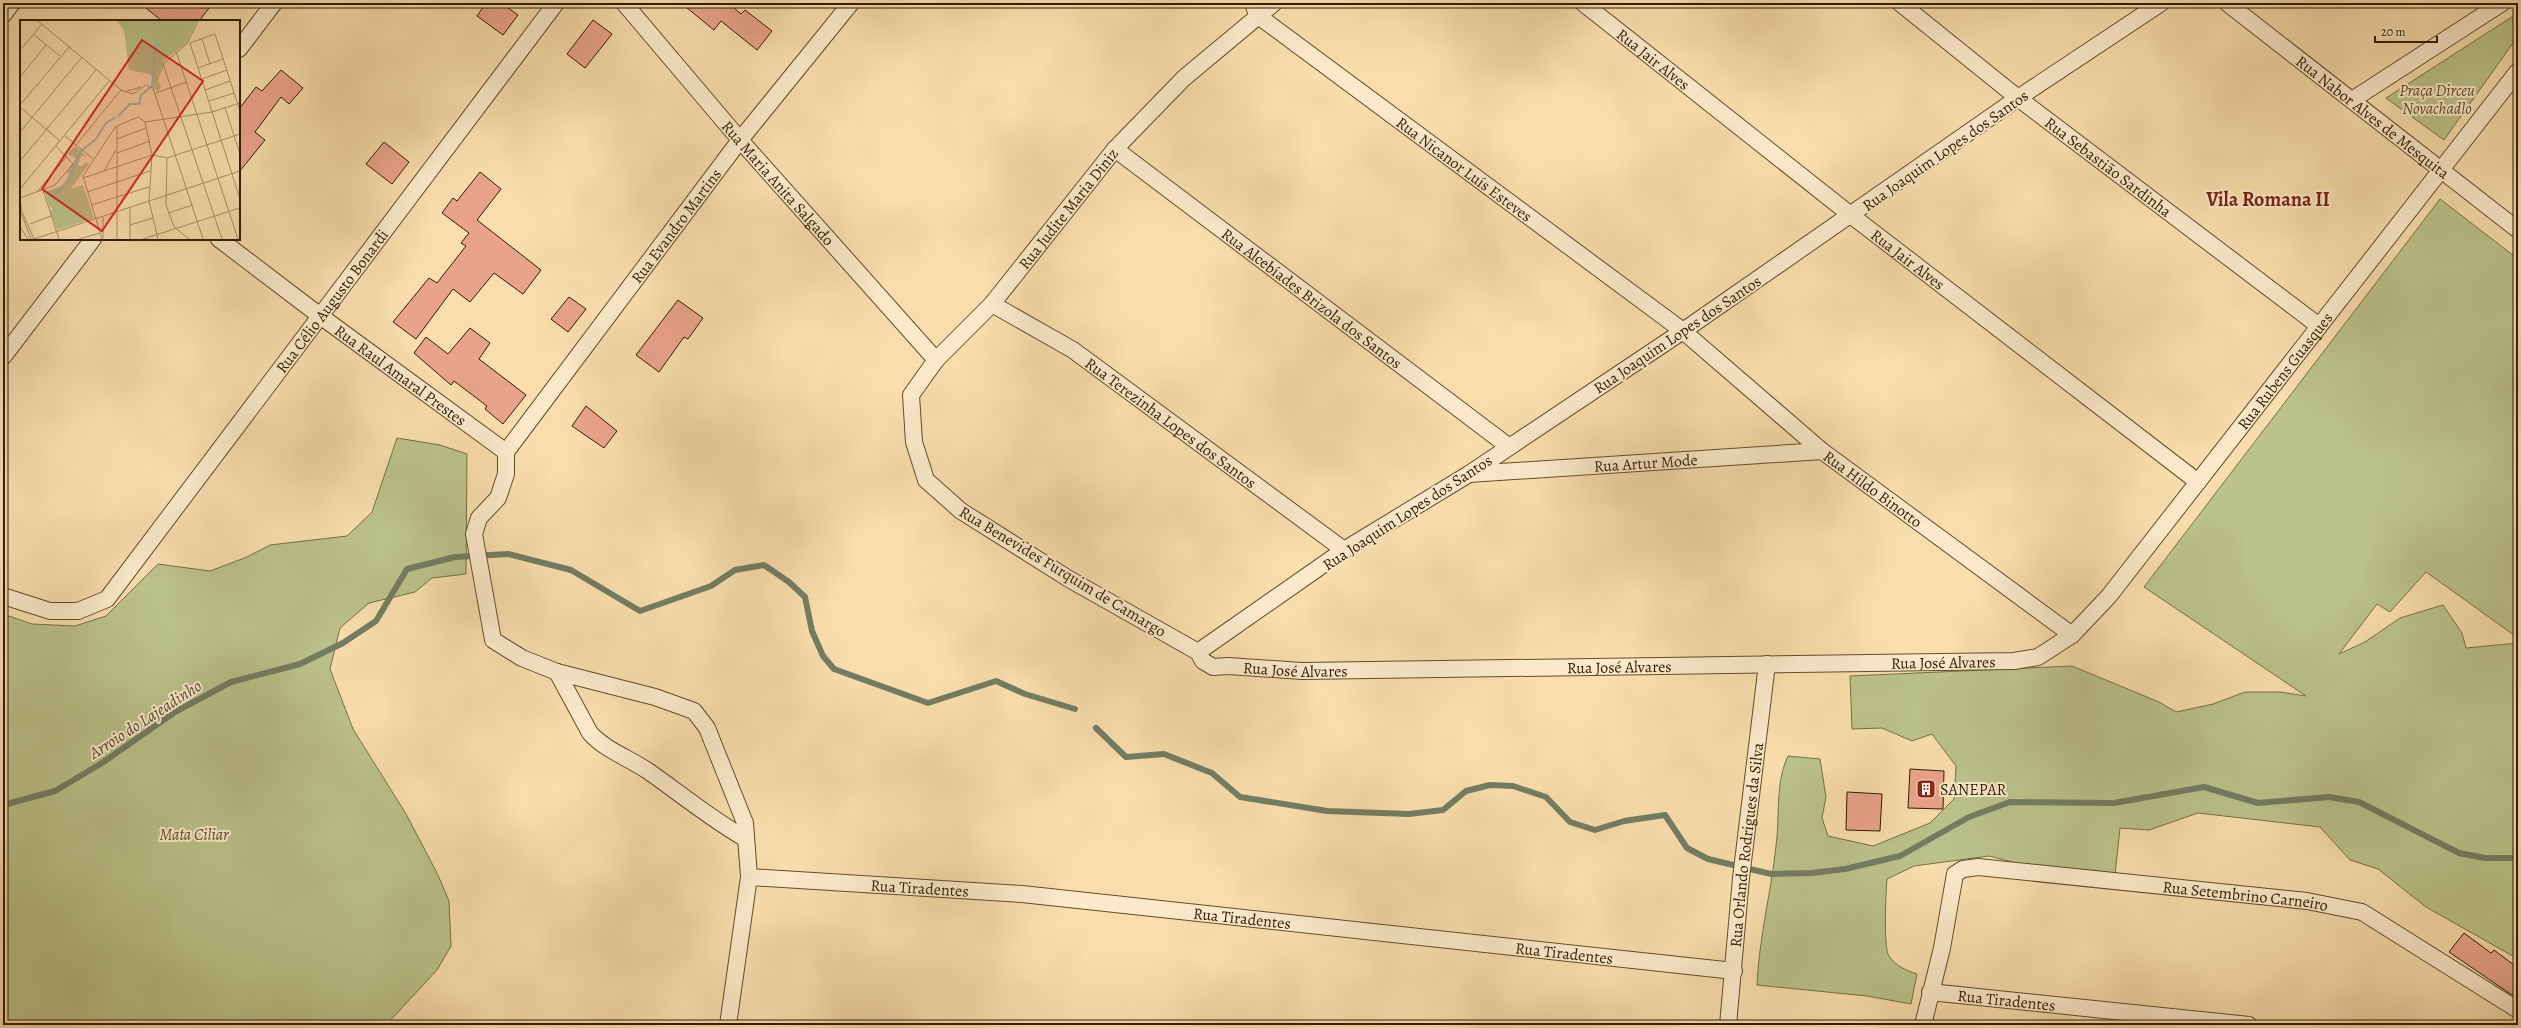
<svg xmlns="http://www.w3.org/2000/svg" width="2521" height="1028" viewBox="0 0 2521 1028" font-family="Alegreya,serif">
<rect width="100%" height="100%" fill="#f9ddad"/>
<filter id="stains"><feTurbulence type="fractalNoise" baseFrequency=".005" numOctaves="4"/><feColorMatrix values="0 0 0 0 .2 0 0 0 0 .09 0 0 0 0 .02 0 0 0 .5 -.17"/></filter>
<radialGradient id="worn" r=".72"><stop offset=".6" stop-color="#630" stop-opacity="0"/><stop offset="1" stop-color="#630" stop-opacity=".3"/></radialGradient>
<path fill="#bbc28b" stroke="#766f46" d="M2518 13V36L2444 140 2386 98Z
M2440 199 2518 259V638L2426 572 2390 612 2377 604 2339 654 2365 642 2400 618 2443 605 2462 633 2466 648 2518 643V959L2426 907 2378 869 2350 860 2320 827 2198 813 2149 830 2120 828 2115 875 2094 870 2077 872 2035 868 1989 856 1914 866 1887 879C1886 892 1883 947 1889 956 1896 966 1905 970 1917 974L1911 1004 1867 996 1757 985C1759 938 1771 893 1776 846 1780 817 1775 783 1788 756L1820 759 1826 797 1822 818 1828 836 1873 846 1930 823 1954 799 1956 766 1932 734 1912 741 1882 728 1852 729 1850 676 2072 666 2159 702 2176 712 2213 704 2245 692H2280L2306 696 2144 587Z
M397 438 440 445 467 454 466 574 432 578 415 592 369 603 340 628 330 669 353 729 406 814 438 875 449 901 451 946 437 970 386 1025H3V614L32 624 75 626 106 616 158 564 210 571 247 557 270 545 347 536 372 512Z"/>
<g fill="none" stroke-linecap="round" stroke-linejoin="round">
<path stroke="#737d63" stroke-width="6" d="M1096 728 1126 757 1164 754 1212 773 1240 797 1327 811 1409 814 1443 810 1466 791 1490 785 1513 786 1546 797 1570 822 1595 830 1624 821 1665 815 1687 848 1708 859 1771 874 1812 873 1845 869 1900 856 1969 817 2010 802 2114 803 2204 787 2258 803 2329 797 2359 802 2459 853 2485 858H2518
M3 805 55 791 102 763 175 712 231 682 300 664 343 643 376 621 407 569 455 557 508 554 571 570 640 611 711 586 735 570 764 565 789 582 805 597 812 631 823 656 834 669 928 703 996 681 1025 694 1075 709"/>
</g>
<path fill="#eaa38b" stroke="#311c00" d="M140 3H213L199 21H162Z
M486 3H501L518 15 503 35 477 16Z
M681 3H736L733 7 741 14 745 10 772 31 757 50 721 21 714 30Z
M593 20 612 34 585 68 567 54Z
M281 70 303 88 289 104 281 97 255 132 265 140 239 172V109L256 87 262 91Z
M384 142 409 162 392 184 366 164Z
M480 172 501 189 477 220 541 270 523 294 494 273 470 302 453 289 416 339 393 322 429 278 437 283 466 246 461 243 469 233 442 213 453 198 457 201Z
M569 297 586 309 568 332 551 319Z
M678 300 703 318 688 339 684 337 659 372 636 355Z
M470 328 490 343 479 359 526 395 503 424 485 409 487 406 454 381 451 385 414 353 426 337 448 354Z
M586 406 617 431 604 448 572 426Z
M1910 769 1944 771 1943 809 1908 808Z
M1847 792 1882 794 1880 831 1846 830Z
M2464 933 2491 953 2494 950 2518 968V986L2512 995 2449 952Z"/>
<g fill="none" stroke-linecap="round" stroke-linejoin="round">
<defs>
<g id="street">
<path id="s1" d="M624 3 740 140 936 360"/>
<path id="s2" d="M1253 3 1257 15 1683 331 1822 451 2072 635"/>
<path id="s3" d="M1583 3 1852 216 2198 482"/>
<path id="s4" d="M1900 3 2018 98 2319 326"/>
<path id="s5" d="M2161 3 2018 98 1683 331 1469 474 1344 550 1198 652 1203 661 1213 667 1228 666 1302 671 2014 661 2038 657 2072 635 2109 596 2518 71"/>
<path id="s6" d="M2227 3 2518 230"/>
<path d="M3 15 12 3"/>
<path d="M239 49 274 3"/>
<path d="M2352 100 2502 3"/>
<path id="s7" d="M1115 149 1508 446"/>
<path id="s8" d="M219 239 319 315 506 452"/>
<path id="s9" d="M992 304 1073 350 1344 550"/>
<path d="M3 357 93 239"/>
<path d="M506 452V474L498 498 479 518 474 534 493 640 522 658 557 672 655 697 694 711 707 728 745 823 749 877 728 1025"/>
<path id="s10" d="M506 452 740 140 851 3"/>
<path id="s11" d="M1469 474 1822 451"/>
<path id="s12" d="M3 596 50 611H78L107 599 556 3"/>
<path id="s13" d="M1198 652 1069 579 961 511 926 480 914 442 911 395 936 360 992 304 1115 149 1184 78 1274 3"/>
<path d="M557 672 590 733C605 750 629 758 648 771 681 794 711 819 746 839"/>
<path id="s14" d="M749 877 1022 894 1734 971"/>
<path id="s15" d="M1930 992 2249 1025"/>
<path id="s16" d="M1728 1025 1741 878 1767 664"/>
<path id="s17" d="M1923 1025 1942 948 1955 874 1963 869 1978 867 2307 901 2362 912 2518 1010"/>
</g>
</defs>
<use href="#street" stroke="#634c2b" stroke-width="18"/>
<use href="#street" stroke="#fbe9ca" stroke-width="16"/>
</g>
<defs>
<symbol id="building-square" viewBox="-11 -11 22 22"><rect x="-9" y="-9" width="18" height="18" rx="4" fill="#8f2418" stroke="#fbe9ca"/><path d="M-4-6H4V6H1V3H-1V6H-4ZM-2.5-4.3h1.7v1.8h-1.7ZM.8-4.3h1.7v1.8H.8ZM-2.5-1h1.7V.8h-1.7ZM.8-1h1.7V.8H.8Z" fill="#fff"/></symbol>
</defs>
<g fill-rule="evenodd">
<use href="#building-square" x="1915" y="778" width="22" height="22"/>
</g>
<g text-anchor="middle" stroke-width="4" stroke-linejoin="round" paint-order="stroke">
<g font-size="16" fill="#311c00" stroke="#fbe9ca">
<text dy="6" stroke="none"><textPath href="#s3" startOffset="90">Rua Jair Alves</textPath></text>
<text dy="6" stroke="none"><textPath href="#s6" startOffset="185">Rua Nabor Alves de Mesquita</textPath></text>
<text transform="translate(1945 150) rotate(-35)" y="6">Rua Joaquim Lopes dos Santos</text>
<text dy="6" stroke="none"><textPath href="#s4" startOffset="265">Rua Sebastião Sardinha</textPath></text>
<text dy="6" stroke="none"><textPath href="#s2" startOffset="271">Rua Nicanor Luís Esteves</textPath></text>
<text dy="6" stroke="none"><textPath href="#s1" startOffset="237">Rua Maria Anita Salgado</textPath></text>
<text dy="6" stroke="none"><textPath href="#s13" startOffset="654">Rua Judite Maria Diniz</textPath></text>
<text dy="6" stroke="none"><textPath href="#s10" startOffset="283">Rua Evandro Martins</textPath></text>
<text dy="6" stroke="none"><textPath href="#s3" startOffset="414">Rua Jair Alves</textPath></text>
<text dy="6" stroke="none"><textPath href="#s7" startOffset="247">Rua Alcebíades Brizola dos Santos</textPath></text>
<text dy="6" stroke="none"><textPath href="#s12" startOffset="482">Rua Célio Augusto Bonardi</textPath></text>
<text transform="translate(1677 334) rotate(-34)" y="6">Rua Joaquim Lopes dos Santos</text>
<text dy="6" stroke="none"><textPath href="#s5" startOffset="2389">Rua Rubens Guasques</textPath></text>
<text dy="6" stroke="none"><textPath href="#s8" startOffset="227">Rua Raul Amaral Prestes</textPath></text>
<text dy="6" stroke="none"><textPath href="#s9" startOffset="215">Rua Terezinha Lopes dos Santos</textPath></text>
<text dy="6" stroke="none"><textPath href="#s11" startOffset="177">Rua Artur Mode</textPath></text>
<text dy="6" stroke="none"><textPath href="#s2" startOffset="790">Rua Hildo Binotto</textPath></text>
<text transform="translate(1407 512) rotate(-33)" y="6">Rua Joaquim Lopes dos Santos</text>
<text transform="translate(1063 571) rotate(31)" y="6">Rua Benevides Furquim de Camargo</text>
<text dy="6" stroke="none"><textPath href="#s5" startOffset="1914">Rua José Alvares</textPath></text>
<text dy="6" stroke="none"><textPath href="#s5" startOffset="1590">Rua José Alvares</textPath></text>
<text dy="6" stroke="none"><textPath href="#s5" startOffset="1266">Rua José Alvares</textPath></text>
<text dy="6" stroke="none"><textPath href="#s16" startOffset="181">Rua Orlando Rodrigues da Silva</textPath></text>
<text dy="6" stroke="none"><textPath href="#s14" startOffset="171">Rua Tiradentes</textPath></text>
<text dy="6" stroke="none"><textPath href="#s17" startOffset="448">Rua Setembrino Carneiro</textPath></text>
<text dy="6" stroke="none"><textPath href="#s14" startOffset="495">Rua Tiradentes</textPath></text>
<text dy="6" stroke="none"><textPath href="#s14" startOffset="819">Rua Tiradentes</textPath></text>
<text dy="6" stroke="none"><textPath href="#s15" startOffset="77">Rua Tiradentes</textPath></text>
</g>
<g font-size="16" font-style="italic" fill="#5a4e2a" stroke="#fbe9ca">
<text x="2437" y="96">Praça Dirceu<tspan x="2437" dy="18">Novachadlo</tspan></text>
<text x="194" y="840">Mata Ciliar</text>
</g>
<g font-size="16" fill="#311c00" stroke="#fbe9ca" text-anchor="start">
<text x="1940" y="795">SANEPAR</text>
</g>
<g font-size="17" font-style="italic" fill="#524c32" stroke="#fbe9ca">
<text transform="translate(145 719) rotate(-33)" y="6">Arroio do Lajeadinho</text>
</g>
<g font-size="20" font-weight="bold" fill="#7a1f14" stroke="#fbe9ca">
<text x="2268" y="206">Vila Romana II</text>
</g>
</g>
<g transform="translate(20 20)">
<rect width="220" height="220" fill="#f9ddad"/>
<path d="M97 1H177L166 24 143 41V48L138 60 141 67 138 71 131 66 133 59 130 54 109 50 104 10ZM55 126 67 137 61 136 58 145 62 146 66 142 69 144 51 169 63 165 74 198 37 210 30 190 33 189 29 186 25 172 42 166 47 159 49 154 47 152 56 138 47 134Z" fill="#bbc28b"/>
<path fill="none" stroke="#9fbda5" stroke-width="2" d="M98 96 110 84H119L121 75 132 66 136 23M31 178 49 160 61 131 76 119 86 103 96 97"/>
<path fill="none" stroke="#a99068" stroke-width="1" d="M18 1 101 70 113 74 126 65 133 68 183 219M178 1 167 24 143 44 202 219M13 14 40 36M182 19 190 44M0 30 22 4M156 31 218 219M178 48 203 39M0 57 26 25M182 59 207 50M185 70 210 61M104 72 121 67M136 73 167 62M189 81 214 73M0 85 50 26M0 87 40 121M205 88 220 134M220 91 195 14 170 23 220 179M125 102 192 92 220 83M97 106 118 97 125 102 132 135 129 181 138 219M97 106V219M0 112 62 37M45 116 73 139M97 119 126 108M56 125 101 70M97 133 130 121M147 138 146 185 154 207 169 219M0 141 76 50M84 151 96 130M63 158 132 135 147 138 220 114M0 169 90 60M23 170 39 219M17 172 47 136M67 172 130 151M0 178 35 165 53 144 36 126M0 180 2 192 14 219M71 185 129 167M110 188V219M0 190 11 219M148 193 173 185M10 204 31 196M110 205 133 198M0 207 8 219M83 218V197M14 219 220 151M59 219 80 213M82 219 63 156 96 106M123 219 220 188"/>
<path fill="#d62828" fill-opacity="0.15" stroke="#d62828" stroke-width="2" d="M122 20 183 61 82 211 22 169Z"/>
<rect width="220" height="220" fill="none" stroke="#311c00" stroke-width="2"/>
</g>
<rect width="2521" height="1028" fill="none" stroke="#f9ddad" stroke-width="16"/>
<rect x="4" y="4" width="2513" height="1020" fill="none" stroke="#311c00" stroke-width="2"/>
<rect x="8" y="8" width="2505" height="1012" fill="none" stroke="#311c00"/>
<path d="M2375 36v6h62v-6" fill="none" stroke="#311c00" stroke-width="2"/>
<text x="2381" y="36" font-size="12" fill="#311c00" stroke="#fbe9ca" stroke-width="3" paint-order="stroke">20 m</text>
<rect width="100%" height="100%" filter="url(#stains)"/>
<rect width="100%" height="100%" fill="url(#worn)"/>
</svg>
